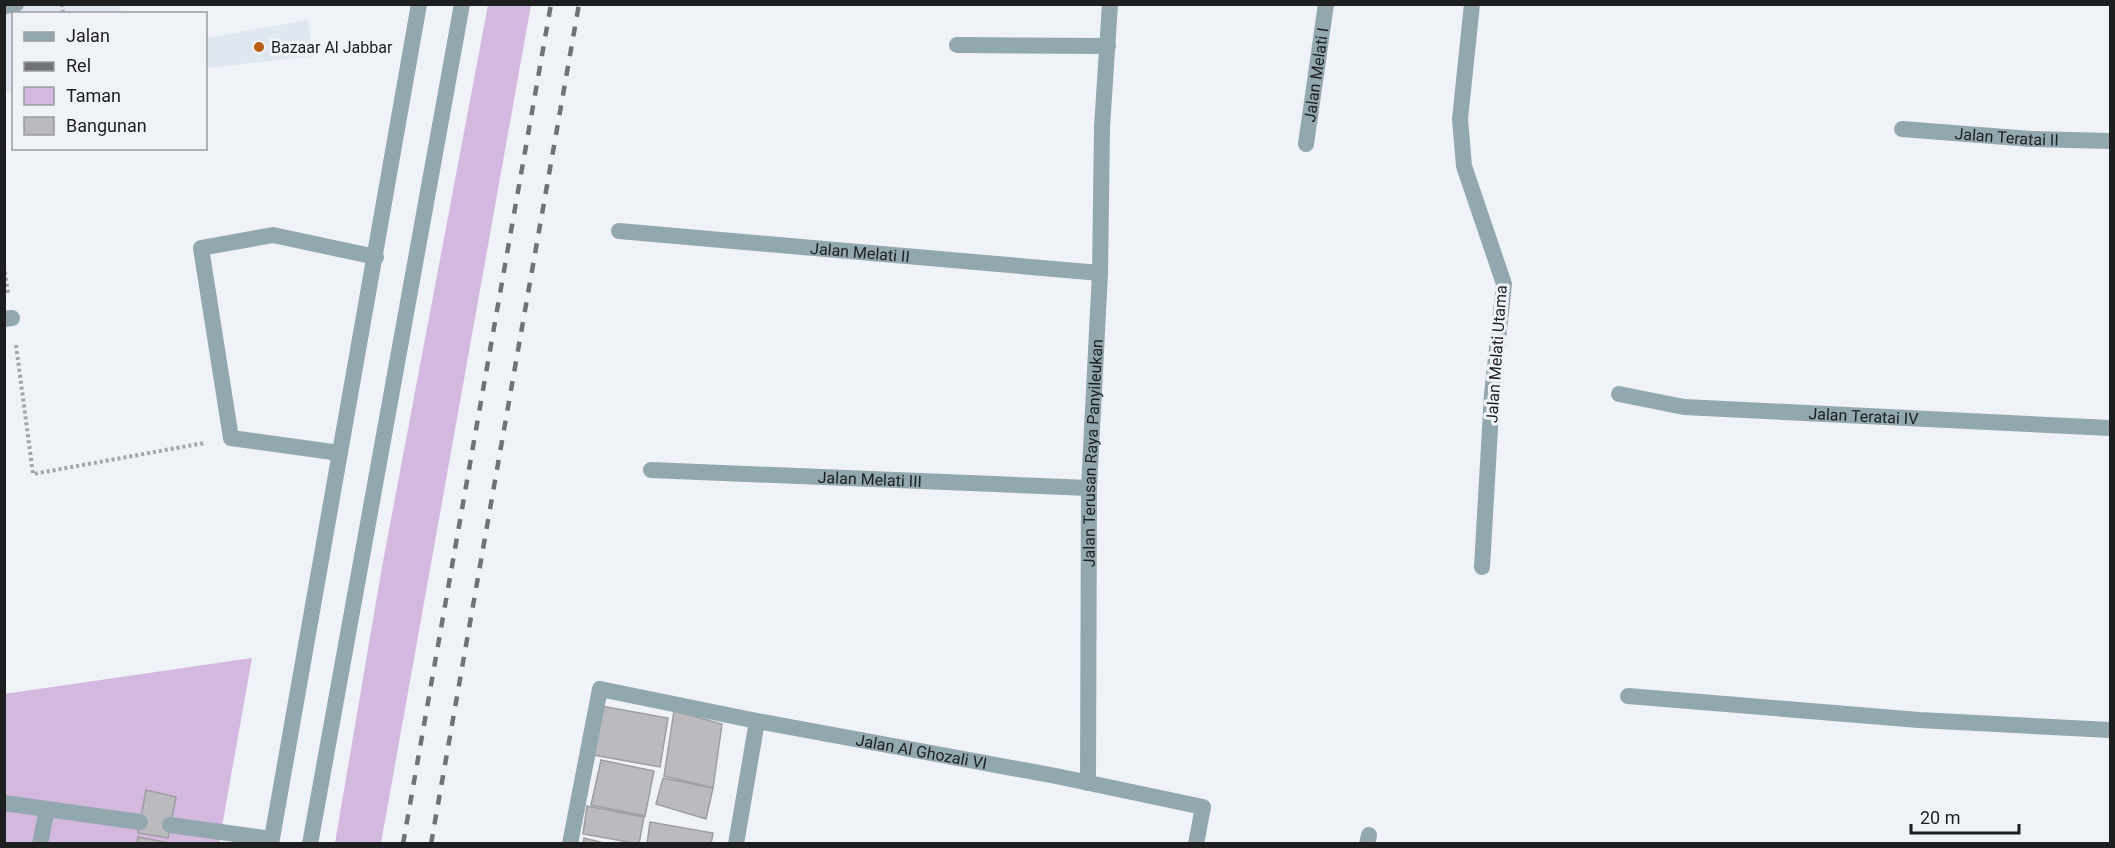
<svg xmlns="http://www.w3.org/2000/svg" width="2115" height="848" viewBox="0 0 2115 848" font-family="Roboto,sans-serif">
<rect width="100%" height="100%" fill="#eff2f6"/>
<path fill="#dfe7f1" d="M4 5H120L121 13 14 14 13 91 5 92Z
M308 20 313 56 206 68V38Z"/>
<path fill="#d4b8df" d="M488 5H531L381 843H335L382 567Z
M252 658 219 843H5L4 694Z"/>
<path fill="#bbbbbf" stroke="#9e9ea2" stroke-width="1.5" d="M601 706 668 718 660 767 593 755Z
M674 711 722 724 713 788 664 776Z
M601 760 654 771 645 816 591 805Z
M663 778 713 788 706 819 656 804Z
M146 790 176 797 168 838 138 833Z
M587 806 644 817 639 844 583 834Z
M650 822 713 833 711 844H647Z
M138 837 174 844H137Z
M584 838 608 844H583Z"/>
<g fill="none" stroke-linecap="round" stroke-linejoin="round">
<path stroke="#a3a5a8" stroke-width="4" stroke-dasharray="3 3" stroke-linecap="butt" d="M62 4 63 14
M4 266 8 293
M16 345 33 474 204 443"/>
<path stroke="#91a8af" stroke-width="16" d="M4 6 16 4
M957 45 1108 46
M340 453 231 438 201 248 273 235 376 257
M600 689 757 721
M4 803 140 822
M170 825 271 839
M40 844 47 809"/>
<g stroke="#91a8af" stroke-width="16">
<path d="M1472 4 1460 119 1464 166 1504 284 1492 394 1482 567"/>
<path id="s1" d="M1902 129 2031 139 2110 141"/>
<path id="s2" d="M1306 144 1326 4"/>
<path id="s3" d="M619 231 1100 273"/>
<path d="M4 319 12 318"/>
<path id="s4" d="M1619 394 1684 407 2110 428"/>
<path id="s5" d="M651 470 1089 488"/>
<path d="M1628 696 1919 720 2110 730"/>
<path id="s6" d="M1088 783 1089 488 1100 273 1102 127 1110 4"/>
<path d="M570 844 600 689"/>
<path id="s7" d="M736 844 757 721 1056 776 1203 807 1196 844"/>
<path d="M1367 844 1369 835"/>
</g>
<path stroke="#91a8af" stroke-width="16" d="M271 844 419 4
M310 844 462 4"/>
<path stroke="#707274" stroke-width="4.5" stroke-dasharray="10 10" stroke-linecap="butt" d="M403 844 551 4
M431 844 579 4"/>
</g>
<circle fill="#ba5d0c" stroke="#eff2f6" stroke-width="2" cx="259" cy="47" r="6"/>
<g text-anchor="middle" stroke-width="6" stroke-linejoin="round" paint-order="stroke">
<g font-size="16" fill="#1d1e1f" stroke="#eff2f6" text-anchor="start">
<text x="271" y="53">Bazaar Al Jabbar</text>
</g>
<g font-size="16" fill="#1d1e1f" stroke="#eff2f6">
<text dy="6" stroke="none"><textPath href="#s2" startOffset="70">Jalan Melati I</textPath></text>
<text dy="6" stroke="none"><textPath href="#s1" startOffset="105">Jalan Teratai II</textPath></text>
<text dy="6" stroke="none"><textPath href="#s3" startOffset="242">Jalan Melati II</textPath></text>
<text transform="translate(1496 354) rotate(-86)" y="6">Jalan Melati Utama</text>
<text dy="6" stroke="none"><textPath href="#s4" startOffset="246">Jalan Teratai IV</textPath></text>
<text dy="6" stroke="none"><textPath href="#s6" startOffset="330">Jalan Terusan Raya Panyileukan</textPath></text>
<text dy="6" stroke="none"><textPath href="#s5" startOffset="219">Jalan Melati III</textPath></text>
<text dy="6" stroke="none"><textPath href="#s7" startOffset="292">Jalan Al Ghozali VI</textPath></text>
</g>
</g>
<rect width="2115" height="848" fill="none" stroke="#1d1e1f" stroke-width="12"/>
<rect x="12" y="12" width="195" height="138" fill="#eff2f6" stroke="#9b9da0" stroke-width="1.5"/>
<rect x="24" y="32" width="30" height="9" fill="#91a8af" stroke="#9b9da0" stroke-width="1.5"/>
<text x="66" y="42" font-size="18" fill="#1d1e1f">Jalan</text>
<rect x="24" y="62" width="30" height="9" fill="#707274" stroke="#9b9da0" stroke-width="1.5"/>
<text x="66" y="72" font-size="18" fill="#1d1e1f">Rel</text>
<rect x="24" y="87" width="30" height="18" fill="#d4b8df" stroke="#9b9da0" stroke-width="1.5"/>
<text x="66" y="102" font-size="18" fill="#1d1e1f">Taman</text>
<rect x="24" y="117" width="30" height="18" fill="#bbbbbf" stroke="#9b9da0" stroke-width="1.5"/>
<text x="66" y="132" font-size="18" fill="#1d1e1f">Bangunan</text>
<path d="M1911 824v9h108v-9" fill="none" stroke="#1d1e1f" stroke-width="3"/>
<text x="1920" y="824" font-size="18" fill="#1d1e1f" stroke="#eff2f6" stroke-width="4.5" paint-order="stroke">20 m</text>
</svg>
